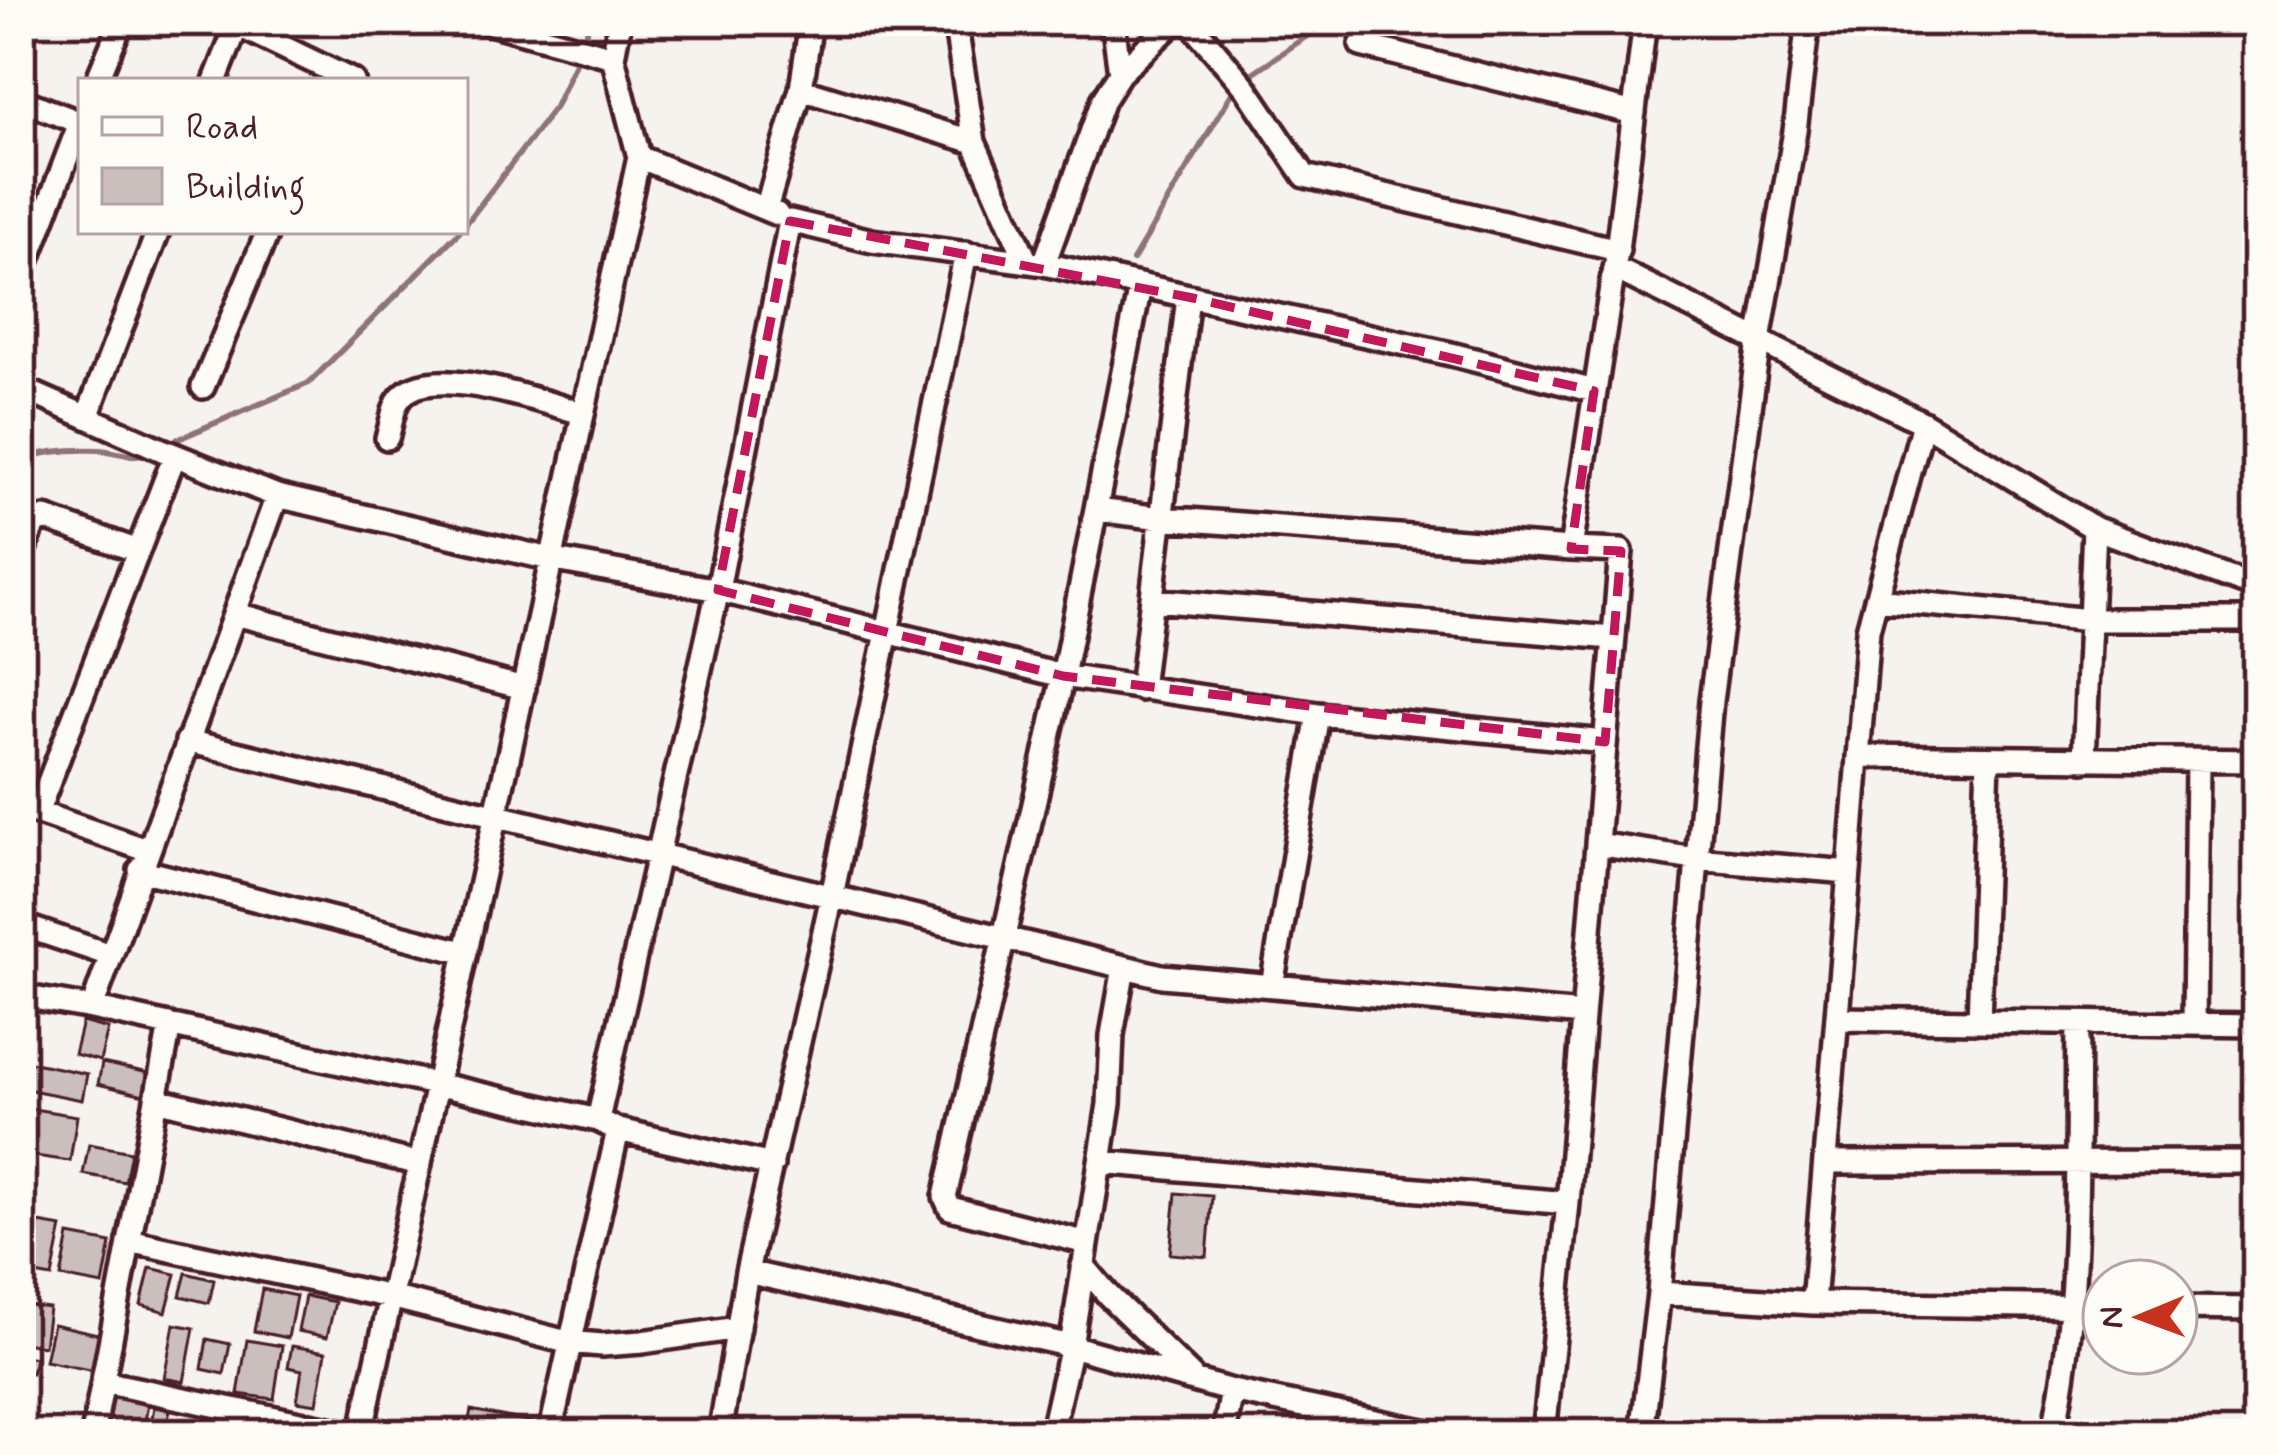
<svg xmlns="http://www.w3.org/2000/svg" width="2278" height="1455" viewBox="0 0 2278 1455" font-family="Mynerve,sans-serif">
<rect width="100%" height="100%" fill="#f6f3ef"/>
<filter id="ink" filterUnits="userSpaceOnUse"><feTurbulence type="fractalNoise" baseFrequency=".00833" numOctaves="2"/><feDisplacementMap in="SourceGraphic" scale="24" xChannelSelector="R" yChannelSelector="G"/><feConvolveMatrix kernelMatrix="1 2 1 2 8 2 1 2 1" color-interpolation-filters="sRGB"/></filter>
<g filter="url(#ink)">
<g fill="none" stroke-linecap="round" stroke-linejoin="round">
<path stroke="#8e7378" stroke-width="6" d="M583 42 589 21
M1244 79 1329 21
M465 225 555 107 579 54
M1133 260 1235 88
M164 445 309 383 460 231
M21 459C46 451 72 449 99 450 115 451 131 459 147 453"/>
</g>
<path fill="#cbbfbe" stroke="#4a1f2b" stroke-width="3" d="M82 1022 108 1029 100 1061 74 1054Z
M25 1061 87 1074 82 1100 21 1088Z
M102 1063 149 1073 144 1095 98 1084Z
M21 1107 77 1116 70 1161 21 1154Z
M89 1144 131 1152 125 1182 83 1174Z
M1176 1193 1212 1196 1207 1257 1170 1254Z
M21 1212 33 1215 21 1277Z
M39 1223 62 1227 52 1277 29 1273Z
M69 1235 111 1243 103 1285 61 1277Z
M150 1268 176 1274 166 1312 141 1305Z
M186 1273 214 1280 209 1303 180 1296Z
M262 1289 296 1296 288 1338 254 1331Z
M305 1296 335 1302 327 1337 298 1331Z
M21 1304 49 1308 44 1346 21 1343Z
M53 1324 102 1335 94 1371 45 1361Z
M174 1324 194 1328 184 1382 164 1378Z
M207 1339 230 1344 224 1374 202 1369Z
M247 1340 282 1346 274 1399 238 1394Z
M292 1346 326 1352 317 1404 297 1401 302 1370 288 1367Z
M21 1355 35 1358 32 1374 21 1372Z
M113 1397 148 1403 143 1434H107Z
M154 1407 170 1410 165 1434H149Z
M471 1410 537 1423 535 1434H466Z
M219 1419 232 1422 229 1434H216Z
M237 1424 272 1431 271 1434H235Z"/>
<g fill="none" stroke-linecap="round" stroke-linejoin="round">
<defs>
<path id="street" d="M229 21 353 81
M955 21 974 142 1026 260
M1113 21 1120 73
M1189 21 1246 88 1305 176 1618 250
M1361 45 1634 113
M613 57 620 21
M97 81 122 21
M215 81 239 21
M801 89 974 142
M21 100 81 123
M639 157 777 214
M766 209 801 89 811 21
M1616 259 1645 21
M1044 264 1103 100 1120 73 1175 21
M21 278 81 120
M203 387 268 231
M21 388 162 450 277 496 550 559 718 590 1063 676 1318 714 1605 742
M87 417 158 231
M1923 423 2094 528 2257 588
M387 438C391 427 392 411 398 401 424 358 544 403 582 413
M1096 510 1162 518 1571 549
M21 556 34 524 45 518 138 551
M1876 599 2090 620H2257
M1152 600 1613 638
M235 614 524 688
M1141 689 1188 297
M187 741 1162 976 1583 1014
M1858 756 2257 761
M2084 760 2094 528
M21 807 147 850
M37 813 175 455
M140 870 463 952
M21 925 110 955
M1272 986 1318 714
M21 996 92 1008 598 1120 618 1130 772 1165
M92 1008 277 496
M1837 1019 2257 1025
M1979 1021 1988 759
M2194 1024 2197 762
M156 1099 420 1164
M598 1120 718 590 790 221 872 241 1044 264 1451 354 1594 391
M1100 1162 1568 1203
M1825 1163 2257 1162
M129 1241 391 1297 567 1342 602 1345 642 1342 738 1328
M1087 1243 950 1208 945 1197 1063 676 1140 286
M1083 1265 1109 1296 1192 1377
M747 1272 1071 1346 1232 1391 1437 1434
M1659 1293 1813 1303 1849 872 1695 859 1597 844 1621 551 1571 549 1614 268 1923 423 1868 630 1849 872
M1813 1303 2104 1307
M2176 1308 2257 1309
M103 1382 353 1434
M93 1434 170 1025
M361 1434 639 157 613 57 483 21
M550 1434 618 1130
M720 1434 747 1272 832 896 966 253
M1051 1434 1071 1346 1100 1162 1109 1104 1112 1035 1124 967
M1224 1434 1232 1391
M1544 1434 1568 1203 1597 844
M1642 1434 1659 1293 1711 701 1759 341 1795 131 1808 21
M2053 1434C2082 1301 2076 1158 2078 1023"/>
</defs>
<use href="#street" stroke="#4a1f2b" stroke-width="30"/>
<use href="#street" stroke="#fdfcf7" stroke-width="21"/>
</g>
</g>
<path fill="none" stroke="#c2185b" stroke-width="9" stroke-dasharray="24 15" stroke-linejoin="round" d="M790 221 1188 297 1594 391 1571 549 1621 551 1605 742 1063 676 718 590Z"/>
<rect width="2278" height="1455" fill="none" stroke="#fdfcf7" stroke-width="72"/>
<rect x="36" y="36" width="2206" height="1383" fill="none" stroke="#4a1f2b" stroke-width="4.5" filter="url(#ink)"/>
<rect x="78" y="78" width="390" height="156" fill="#fdfcf7" stroke="#b5a4a5" stroke-width="3"/>
<rect x="102" y="117" width="60" height="18" fill="#fdfcf7" stroke="#b5a4a5" stroke-width="3"/>
<text x="186" y="138" font-size="36" fill="#4a1f2b">Road</text>
<rect x="102" y="168" width="60" height="36" fill="#cbbfbe" stroke="#b5a4a5" stroke-width="3"/>
<text x="186" y="198" font-size="36" fill="#4a1f2b">Building</text>
<g transform="translate(2140 1317) rotate(269)"><circle r="57" fill="#fdfcf7" stroke="#b5a4a5" stroke-width="3"/>
<path d="M0-9L21 45L0 30L-21 45Z" fill="#c8321e"/>
<text y="-18" font-size="33" font-weight="bold" text-anchor="middle" fill="#4a1f2b">N</text>
</g>
</svg>
